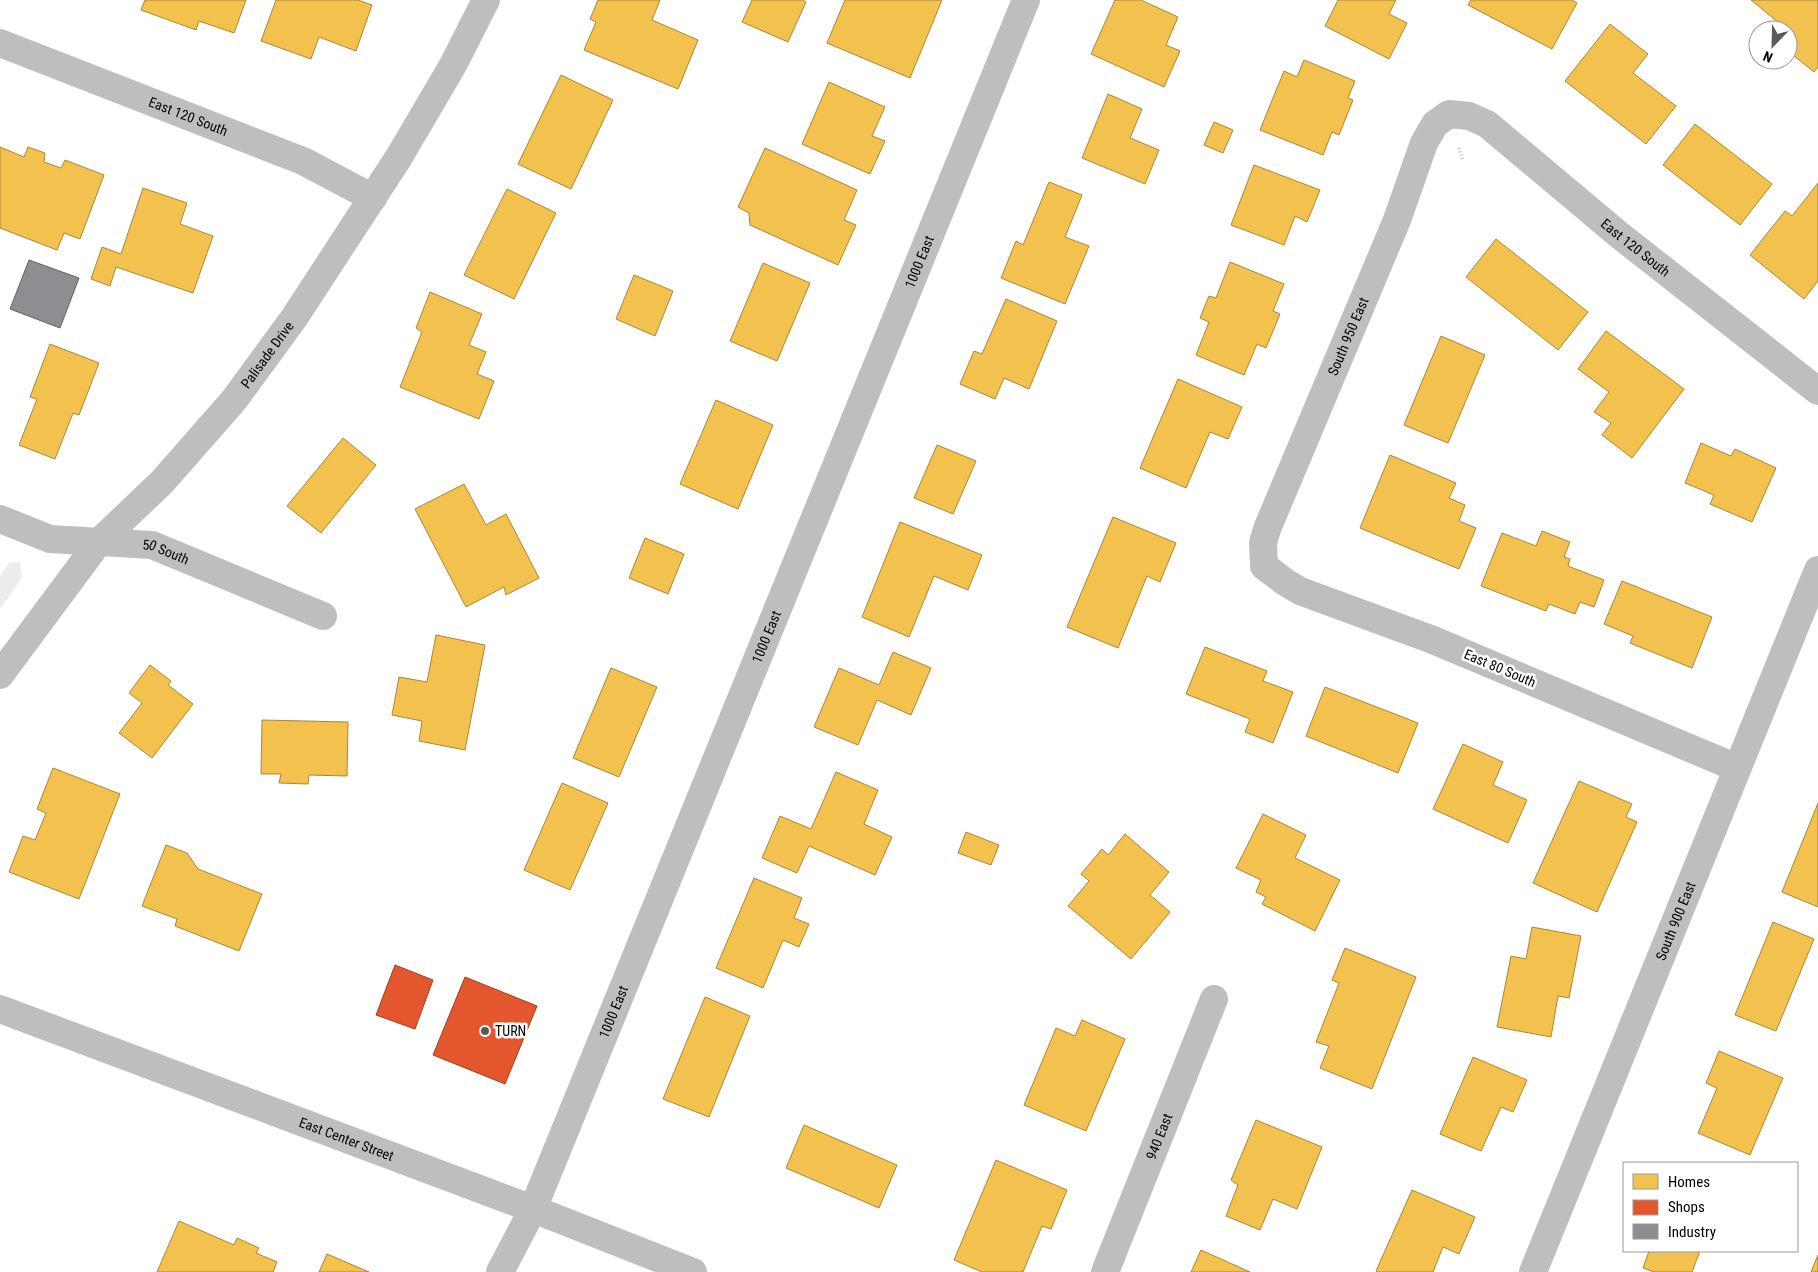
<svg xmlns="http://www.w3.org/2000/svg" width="1818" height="1272" viewBox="0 0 1818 1272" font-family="'Roboto Condensed',sans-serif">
<rect width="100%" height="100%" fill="#fff"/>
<path fill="#ececec" d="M10 562H20L22 578 0 609V576Z"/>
<path fill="#f2c14e" stroke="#a98737" d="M145 0H246L234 33 199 21 196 30 141 10Z
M276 0H358L372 5 356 51 319 37 311 59 261 41Z
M598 0H660L652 20 698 40 678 89 584 50 596 22 590 19Z
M752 0H803L806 2 788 42 742 22Z
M845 0H942L910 78 827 43Z
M1115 0H1141L1178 17 1166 45 1180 51 1164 87 1091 54Z
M1338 0H1396L1389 14 1407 23 1389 59 1325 26Z
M1471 0H1572L1577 3 1552 49 1468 5Z
M1751 0H1818V67L1814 72 1788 51V30H1781L1784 27Z
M1610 24 1648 54 1633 73 1676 106 1646 144 1565 81Z
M1304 60 1355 81 1348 98 1353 100 1339 135 1332 132 1323 155 1260 130 1284 71 1297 77Z
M561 75 613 100 571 189 518 164Z
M829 82 885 107 872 136 885 141 870 174 802 144Z
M1108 94 1142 109 1130 138 1159 150 1145 184 1082 158Z
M1214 122 1233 130 1223 153 1204 145Z
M1695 124 1772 184 1740 225 1663 165Z
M0 147 24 157 28 147 45 153 44 162 61 168 65 160 104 175 80 239 64 233 57 250 0 228Z
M765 148 857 190 844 220 856 225 838 265 750 225 749 213 738 207Z
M1254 165 1320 190 1307 222 1295 216 1284 245 1231 225Z
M1049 182 1082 195 1065 237 1089 246 1065 304 1001 278 1016 241 1023 245Z
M1818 183V281L1804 299 1750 255 1785 211 1792 216Z
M143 188 187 203 180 224 213 236 193 293 116 267 110 286 91 279 102 247 121 254Z
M507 189 556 213 514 299 464 275Z
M1496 239 1588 312 1558 350 1466 277Z
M1230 262 1284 284 1273 311 1280 314 1266 348 1257 344 1244 375 1196 355 1209 322 1200 318 1209 296 1216 298Z
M763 263 810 283 777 361 730 341Z
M634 275 673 291 655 336 616 319Z
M430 292 482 314 469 345 486 352 477 374 494 381 479 419 400 387 422 332 416 328Z
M1006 299 1057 321 1029 389 1004 378 995 399 960 384 974 351 982 354Z
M1606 331 1684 389 1632 458 1602 435 1611 423 1594 412 1609 392 1578 369Z
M1441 336 1485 355 1448 443 1404 425Z
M50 344 99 363 79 415 73 413 55 459 19 445 37 399 30 397Z
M1178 379 1242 407 1228 439 1210 432 1186 488 1140 468Z
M716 400 773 425 738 509 680 484Z
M343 438 376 465 321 533 287 506Z
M1701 443 1731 456 1735 449 1776 468 1752 522 1710 504 1714 495 1685 483Z
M937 445 976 461 953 514 914 498Z
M1390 455 1456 483 1449 498 1465 505 1459 521 1476 528 1459 569 1360 528Z
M464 484 486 525 506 514 539 578 506 595 504 587 466 607 415 509Z
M1113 517 1176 543 1160 582 1147 576 1118 648 1067 627Z
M900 522 982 555 968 590 934 576 909 637 862 617Z
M1542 531 1570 542 1564 557 1570 559 1568 566 1604 580 1594 607 1580 602 1575 614 1549 604 1546 611 1481 586 1502 533 1536 546Z
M645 538 684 554 668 594 629 578Z
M1622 581 1712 617 1692 668 1630 643 1633 636 1604 624Z
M436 635 485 645 465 750 419 741 422 721 392 715 399 677 427 682Z
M1205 647 1267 671 1263 681 1293 692 1273 743 1245 732 1250 719 1186 694Z
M893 652 931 668 911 715 877 700 858 745 814 727 839 668 879 685Z
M150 665 171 681 168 685 193 704 152 758 119 733 142 703 129 693Z
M611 668 657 687 619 777 573 758Z
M1325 687 1418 723 1398 773 1306 736Z
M262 720 348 722 347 776 309 775 308 784 279 783 281 774H261Z
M1463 744 1503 762 1493 785 1527 800 1508 843 1433 809Z
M53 768 120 794 79 899 9 872 23 836 35 840 46 813 37 809Z
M836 772 878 790 864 824 892 837 875 875 809 846 797 873 762 858 780 816 811 829Z
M1579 781 1632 804 1626 817 1637 822 1597 912 1533 883Z
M562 783 608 803 570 890 524 870Z
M1818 803V907L1782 892Z
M1263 814 1306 835 1295 858 1340 880 1315 931 1262 904 1266 897 1256 892 1261 880 1236 868Z
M966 832 999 845 991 865 958 853Z
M1125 834 1169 872 1150 895 1170 912 1131 959 1068 906 1089 881 1081 874 1102 849 1108 855Z
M166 845 187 853 198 869 262 894 239 951 175 926 177 919 142 906Z
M754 878 802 898 794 918 809 924 799 947 783 940 763 988 716 968Z
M1773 922 1814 939 1776 1031 1735 1015Z
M1532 927 1581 936 1569 998 1558 996 1551 1037 1497 1027 1511 956 1526 959Z
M1345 948 1416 977 1372 1089 1320 1068 1329 1046 1316 1042 1339 983 1332 980Z
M705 997 750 1016 709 1117 663 1099Z
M1082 1020 1125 1039 1086 1131 1024 1105 1056 1028 1075 1036Z
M1719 1051 1783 1078 1750 1155 1698 1133 1717 1088 1706 1083Z
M1473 1057 1527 1080 1513 1112 1501 1107 1481 1151 1440 1134Z
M1256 1120 1322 1147 1297 1209 1273 1199 1260 1230 1226 1216 1238 1185 1231 1180Z
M804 1125 897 1165 879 1208 786 1168Z
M996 1160 1067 1190 1051 1229 1042 1226 1023 1272H982L954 1260Z
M1412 1190 1475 1217 1459 1254 1443 1247 1433 1272H1378L1376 1271Z
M179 1221 234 1245 237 1238 259 1248 256 1253 277 1262 273 1272H157Z
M1201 1250 1250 1272H1191Z
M1649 1251H1700L1692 1272H1654L1643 1268Z
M327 1254 369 1272H319Z
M1818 1255V1272H1811Z"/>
<path fill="#e4572e" stroke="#a03d20" d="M395 965 433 980 415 1029 376 1015Z
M465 977 537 1006 505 1084 433 1055Z"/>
<path fill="#8d8d92" stroke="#636366" d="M29 260 79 278 60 328 10 309Z"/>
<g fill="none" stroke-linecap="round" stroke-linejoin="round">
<path stroke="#b9b9b9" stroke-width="3" stroke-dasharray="1 2.5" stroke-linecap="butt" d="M1459 148 1463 161"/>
<g stroke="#bebebe" stroke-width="28">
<path id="s1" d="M0 43 303 161 373 198"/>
<path id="s2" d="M0 519 50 539 152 545 323 616"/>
<path id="s3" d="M0 675 98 543 162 482 234 400 294 318 399 157 453 65 486 0"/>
<path id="s4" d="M1737 768 1433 640 1300 591 1285 582 1264 566 1263 543 1267 529 1397 220 1424 143 1435 124 1449 114 1469 116 1487 124 1618 234 1818 391"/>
<path id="s5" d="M500 1272 533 1209 1026 0"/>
<path id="s6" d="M1105 1272 1214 999"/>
<path id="s7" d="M1533 1272 1818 570"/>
</g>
<path stroke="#bebebe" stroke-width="28" id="s8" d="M0 1009 533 1209 693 1272"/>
</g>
<circle fill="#595959" stroke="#fff" stroke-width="2" cx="485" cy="1031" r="5"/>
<g text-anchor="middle" stroke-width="5" stroke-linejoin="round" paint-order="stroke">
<g font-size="14" fill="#000" stroke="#fff">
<text dy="5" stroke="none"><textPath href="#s1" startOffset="202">East 120 South</textPath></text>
<text dy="5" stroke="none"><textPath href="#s4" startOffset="1242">East 120 South</textPath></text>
<text dy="5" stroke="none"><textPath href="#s5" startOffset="1094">1000 East</textPath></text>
<text dy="5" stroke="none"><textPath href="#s4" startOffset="762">South 950 East</textPath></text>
<text dy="5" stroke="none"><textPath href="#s3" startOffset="418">Palisade Drive</textPath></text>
<text dy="5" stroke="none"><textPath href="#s2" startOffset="171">50 South</textPath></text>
<text dy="5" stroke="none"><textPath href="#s5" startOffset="689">1000 East</textPath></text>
<text transform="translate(1500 668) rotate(23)" y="5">East 80 South</text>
<text dy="5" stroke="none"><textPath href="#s7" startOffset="379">South 900 East</textPath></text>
<text dy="5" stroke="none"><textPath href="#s5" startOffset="284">1000 East</textPath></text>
<text dy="5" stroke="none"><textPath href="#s6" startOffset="146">940 East</textPath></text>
<text dy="5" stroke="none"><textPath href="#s8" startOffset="370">East Center Street</textPath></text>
</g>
<g font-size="14" fill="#000" stroke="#fff" text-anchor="start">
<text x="495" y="1036">TURN</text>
</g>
</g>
<rect x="1623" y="1162" width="175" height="90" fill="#ffffff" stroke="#999999"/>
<rect x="1633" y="1174" width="25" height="15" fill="#f2c14e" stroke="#999999"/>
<text x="1668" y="1187" font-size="15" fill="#000000">Homes</text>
<rect x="1633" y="1200" width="25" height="15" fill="#e4572e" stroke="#999999"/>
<text x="1668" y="1212" font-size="15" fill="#000000">Shops</text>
<rect x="1633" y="1224" width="25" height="15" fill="#8d8d92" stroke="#999999"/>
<text x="1668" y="1237" font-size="15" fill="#000000">Industry</text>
<g transform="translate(1773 45) rotate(203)"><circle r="24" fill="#ffffff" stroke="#999999"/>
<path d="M0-4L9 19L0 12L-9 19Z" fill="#595959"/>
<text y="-8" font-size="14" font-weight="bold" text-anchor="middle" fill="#000000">N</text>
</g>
</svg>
